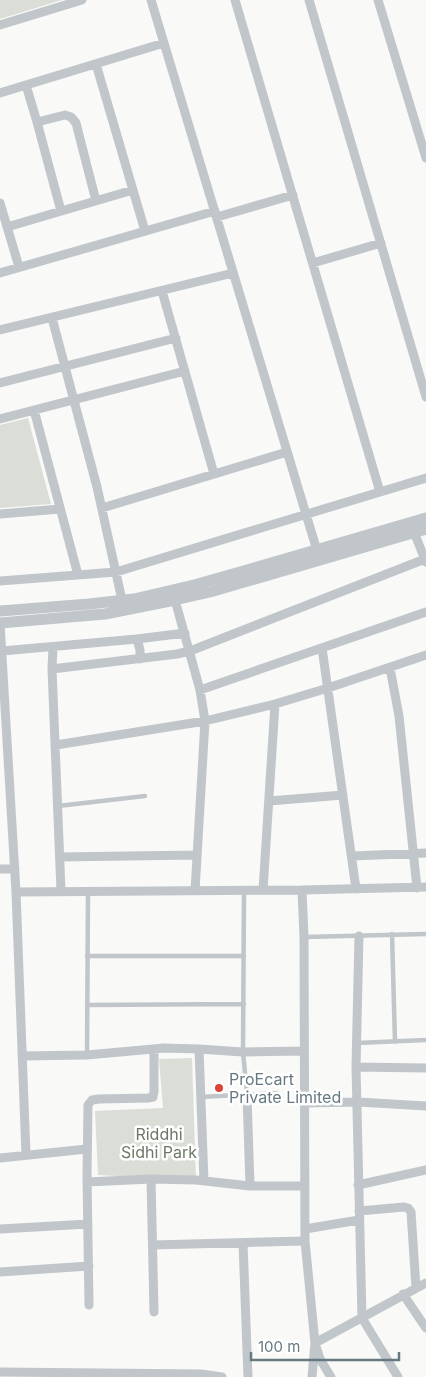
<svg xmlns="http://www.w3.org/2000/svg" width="426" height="1377" viewBox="0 0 426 1377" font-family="Inter,sans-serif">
<rect width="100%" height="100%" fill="#f9f9f7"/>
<path fill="#daded7" d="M0 0H62L0 19Z
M28 418 51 504 0 508V425Z
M192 1058 196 1180 98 1175 95 1111 163 1108 159 1059Z"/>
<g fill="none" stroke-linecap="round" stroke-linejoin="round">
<path stroke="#c0c6c9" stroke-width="4.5" d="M58 806 145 796
M244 891 243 1052 247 1095
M392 934 395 1042
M304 937 426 934
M87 956H244
M87 1005 244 1004
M357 1043 426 1040
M87 1055 88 891
M201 1097 277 1093"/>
<path stroke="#c0c6c9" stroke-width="9" d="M151 0 318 554
M235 0 380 492
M309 0 426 397
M378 0 426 158
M0 25 82 0
M96 64 145 231
M26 85 37 122 61 211
M0 93 164 43
M37 122 65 115 71 117 76 123 96 201
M0 203 19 267
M217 217 293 195
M7 227 133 190
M313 263 381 243
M0 273 215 211
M162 291 214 474
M52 318 97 487 122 600
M0 330 233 273
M0 383 176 338
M34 410 78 575
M0 419 185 371
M102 508 287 452
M0 514 60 509
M414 532 426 562
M0 581 116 572 426 478
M175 600 200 690 205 721 195 891
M0 623 16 892 26 1155
M137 639 140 650V659
M53 647 52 669 61 891
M322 648 356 889
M2 651 137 639 185 633
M390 668 399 716 417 888
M52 669 177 654 190 651 425 559
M200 690 426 612
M56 745 205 721 275 704 328 688 426 655
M269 801 343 795
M352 856 426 853
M60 857 196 855
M0 869H15
M263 890 275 704
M302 890 304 937 305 1241 315 1343 312 1377
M16 892 302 890 426 887
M359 936 356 1067 362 1318 398 1377
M199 1049 204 1181
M22 1056 87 1055 164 1048 199 1049 243 1052 304 1051
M356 1067 426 1068
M247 1095 250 1186
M305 1103 358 1102 426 1106
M0 1158 87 1149
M151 1179 154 1312
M87 1182 151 1179 196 1180 250 1186H305
M358 1185 426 1170
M359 1211 404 1207 408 1208 411 1212 416 1288
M0 1229 88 1224
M305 1229 359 1220
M243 1243 248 1377
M153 1245 305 1241
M0 1272 89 1266
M403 1294 426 1328
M89 1305 87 1176 88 1105 92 1100 99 1099 148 1098 153 1097 154 1091V1049
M0 1372 201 1374 222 1377
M331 1377 320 1359 315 1343 426 1283"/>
<path stroke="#c0c6c9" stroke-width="11" d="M0 611 89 604 134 599 194 585 247 570 426 518
M0 623 105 614 170 601 210 592 426 529"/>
</g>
<circle fill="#db4436" stroke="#fff" stroke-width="2" cx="219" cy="1088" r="5"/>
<g text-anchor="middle" stroke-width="5" stroke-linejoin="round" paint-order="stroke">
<g font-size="16" fill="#667981" stroke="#fff" text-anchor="start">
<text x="229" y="1085">ProEcart<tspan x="229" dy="18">Private Limited</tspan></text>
</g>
<g font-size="16" fill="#6b7965" stroke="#fff">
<text x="159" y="1140">Riddhi<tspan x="159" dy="18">Sidhi Park</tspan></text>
</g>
</g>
<path d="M251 1352v8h148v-8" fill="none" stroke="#667981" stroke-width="2.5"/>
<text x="258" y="1352" font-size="15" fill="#667981" stroke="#ffffff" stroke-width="4" paint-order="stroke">100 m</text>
</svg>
